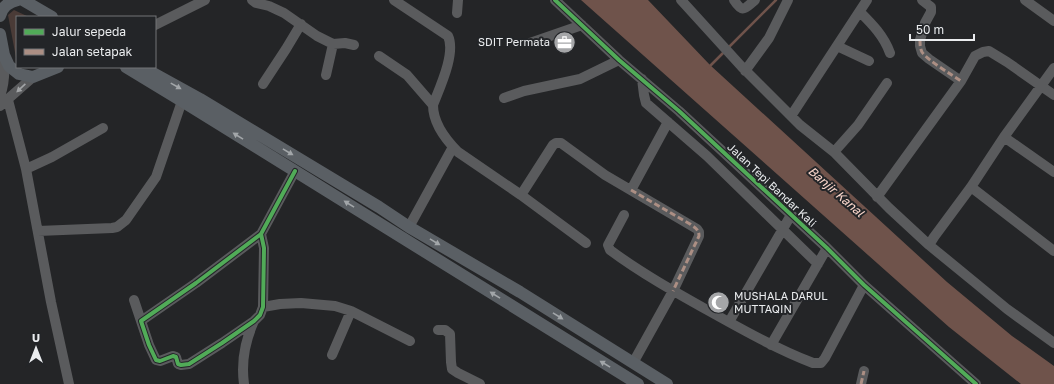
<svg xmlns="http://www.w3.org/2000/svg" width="1054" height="384" viewBox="0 0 1054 384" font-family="'Golos Text',sans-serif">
<rect width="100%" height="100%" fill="#242527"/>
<path fill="#4a3b37" d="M14 10 29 17H17V63L8 15Z"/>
<path fill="#6f534b" d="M581 0H648L710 65 947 282 1012 336 1054 366V384H1021L949 327Z"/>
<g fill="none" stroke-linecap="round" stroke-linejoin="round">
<path stroke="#6f534b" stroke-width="2.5" d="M728 48 776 0
M708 68 725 51"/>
<path stroke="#5a5b5d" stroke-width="10" d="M252 0 256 3 269 6 284 13 317 36 333 44 345 43 354 45
M394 0 448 36C456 53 440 87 433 105 433 123 446 140 458 152L521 195 586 243
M555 0 619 60 679 111 827 248 864 285 976 384
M681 0 742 67 800 125 834 152 889 208 929 245 973 281 1007 309 1054 343
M734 0C743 14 745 8 755 0
M922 0 931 7V12L925 23 920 40V46L922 53 929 59 961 81
M1025 0 1054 21
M860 12C872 24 884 36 890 53
M457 13 458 0
M155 25 205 0
M530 43 582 25
M837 46 869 61
M379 56 407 75 433 105
M745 71 769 38 788 0
M326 75 333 44
M642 79 644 95 646 103 707 156 818 264
M263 84 286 49 301 24
M0 96C5 83 5 71 4 57
M504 98 524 91 580 79 619 60
M8 100 26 169 51 302 69 384
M0 106 33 77
M791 116 867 0
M1004 137 1054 172
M834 152 858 125 887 83
M26 169 52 157 103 128
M971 187 1054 251
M631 190 668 122
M521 195 553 145 556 143H561L605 175 697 229 699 232V236L673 291 633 363
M877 197 961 81 975 56 983 52 989 51 1007 62 1054 95
M624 215 608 245 610 250C641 273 675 292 709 311 743 330 777 349 813 363H821L825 358 864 285
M409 227 453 147
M38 231 112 228 117 227 126 220 156 177 182 101
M261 234 264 248 263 307 260 315 254 321 222 343 189 364 181 365 178 364 176 357 173 356 160 361 156 360 149 345 141 321 196 283 261 234 295 171
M929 245 934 237 971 187 1004 137 1054 68
M134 300 141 321
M263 307 280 304 301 303 335 306 351 311 410 341
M729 322 791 215
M438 330H445L450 334 451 362 452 369 458 373 480 384
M771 345 827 248
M332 355 351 311
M244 384C241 362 245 341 254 321
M861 384 864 371"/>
<path stroke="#5a5f64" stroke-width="12" d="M23 0 52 17
M0 16C2 7 9 2 18 0
M0 34 4 55 9 66 19 74 33 77 58 67
M126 67 182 101 638 384
M142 67 200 99 379 207 409 227 520 292 667 384"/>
<path stroke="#ac8f84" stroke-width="3" stroke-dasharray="6 3" stroke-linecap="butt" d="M920 40C920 44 920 48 922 52 927 60 952 75 961 81
M631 190 690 224C695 228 699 229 699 236L673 291
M861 384 864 371"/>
<defs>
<path id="cycleway" d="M555 0 619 60 679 111 827 248 864 285 976 384
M261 234 264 248 263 307 260 315 254 321 222 343 189 364 181 365 178 364 176 357 173 356 160 361 156 360 149 345 141 321 196 283 261 234 295 171"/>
</defs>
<use href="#cycleway" stroke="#232528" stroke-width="6"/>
<use href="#cycleway" stroke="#51ab58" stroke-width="4"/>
</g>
<defs><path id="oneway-solid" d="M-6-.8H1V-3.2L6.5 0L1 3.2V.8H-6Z"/></defs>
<g fill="#a2a6a9">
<use href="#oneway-solid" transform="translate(176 86) rotate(29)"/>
<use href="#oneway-solid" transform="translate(238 136) rotate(-148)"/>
<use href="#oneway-solid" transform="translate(288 152) rotate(31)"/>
<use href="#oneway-solid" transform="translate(349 204) rotate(-148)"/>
<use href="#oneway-solid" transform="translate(435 242) rotate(31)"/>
<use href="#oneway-solid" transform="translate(495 295) rotate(-148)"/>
<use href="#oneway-solid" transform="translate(558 316) rotate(32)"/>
<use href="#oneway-solid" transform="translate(605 364) rotate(-149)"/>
</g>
<use fill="#a2a4a6" href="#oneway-solid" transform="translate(21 88) rotate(137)"/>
<defs>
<symbol id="office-disc" viewBox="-11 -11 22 22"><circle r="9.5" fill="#a5a6a8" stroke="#232528"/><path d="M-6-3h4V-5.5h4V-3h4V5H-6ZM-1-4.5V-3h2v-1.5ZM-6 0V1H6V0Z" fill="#fff"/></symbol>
<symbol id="mosque-disc" viewBox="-11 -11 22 22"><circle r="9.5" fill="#a5a6a8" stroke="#232528"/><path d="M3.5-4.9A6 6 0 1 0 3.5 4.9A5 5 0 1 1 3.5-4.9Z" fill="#fff"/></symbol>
</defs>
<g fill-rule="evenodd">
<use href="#office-disc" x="552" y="30" width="25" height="25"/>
<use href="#mosque-disc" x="706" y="290" width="25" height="25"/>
</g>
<g text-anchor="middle" stroke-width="4" stroke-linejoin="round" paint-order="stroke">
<g font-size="11" fill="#eaecee" stroke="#232528" text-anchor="end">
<text x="550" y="46">SDIT Permata</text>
<text x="734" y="300" text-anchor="start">MUSHALA DARUL<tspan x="734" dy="13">MUTTAQIN</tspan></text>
</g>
<g font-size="11" fill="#eaecee" stroke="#232528">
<text transform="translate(772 185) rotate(43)" y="4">Jalan Tepi Bandar Kali</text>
</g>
<g font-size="12" font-style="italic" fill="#fad6cb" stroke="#232528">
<text transform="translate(836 192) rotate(41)" y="4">Banjir Kanal</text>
</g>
</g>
<rect x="16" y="16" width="140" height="52" fill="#232528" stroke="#737577"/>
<rect x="24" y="29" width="20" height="6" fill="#51ab58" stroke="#737577"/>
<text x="52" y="36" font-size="12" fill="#eaecee">Jalur sepeda</text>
<rect x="24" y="49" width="20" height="6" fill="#ac8f84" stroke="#737577"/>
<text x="52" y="56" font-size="12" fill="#eaecee">Jalan setapak</text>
<g transform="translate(36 348)" stroke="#232528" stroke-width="3" paint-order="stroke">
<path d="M0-3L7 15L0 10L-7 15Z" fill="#eaecee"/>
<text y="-6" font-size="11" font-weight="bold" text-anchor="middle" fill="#eaecee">U</text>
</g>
<path d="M910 34v6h64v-6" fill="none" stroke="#eaecee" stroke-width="2"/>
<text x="916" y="34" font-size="12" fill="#eaecee" stroke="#232528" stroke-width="3" paint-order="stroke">50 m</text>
</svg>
